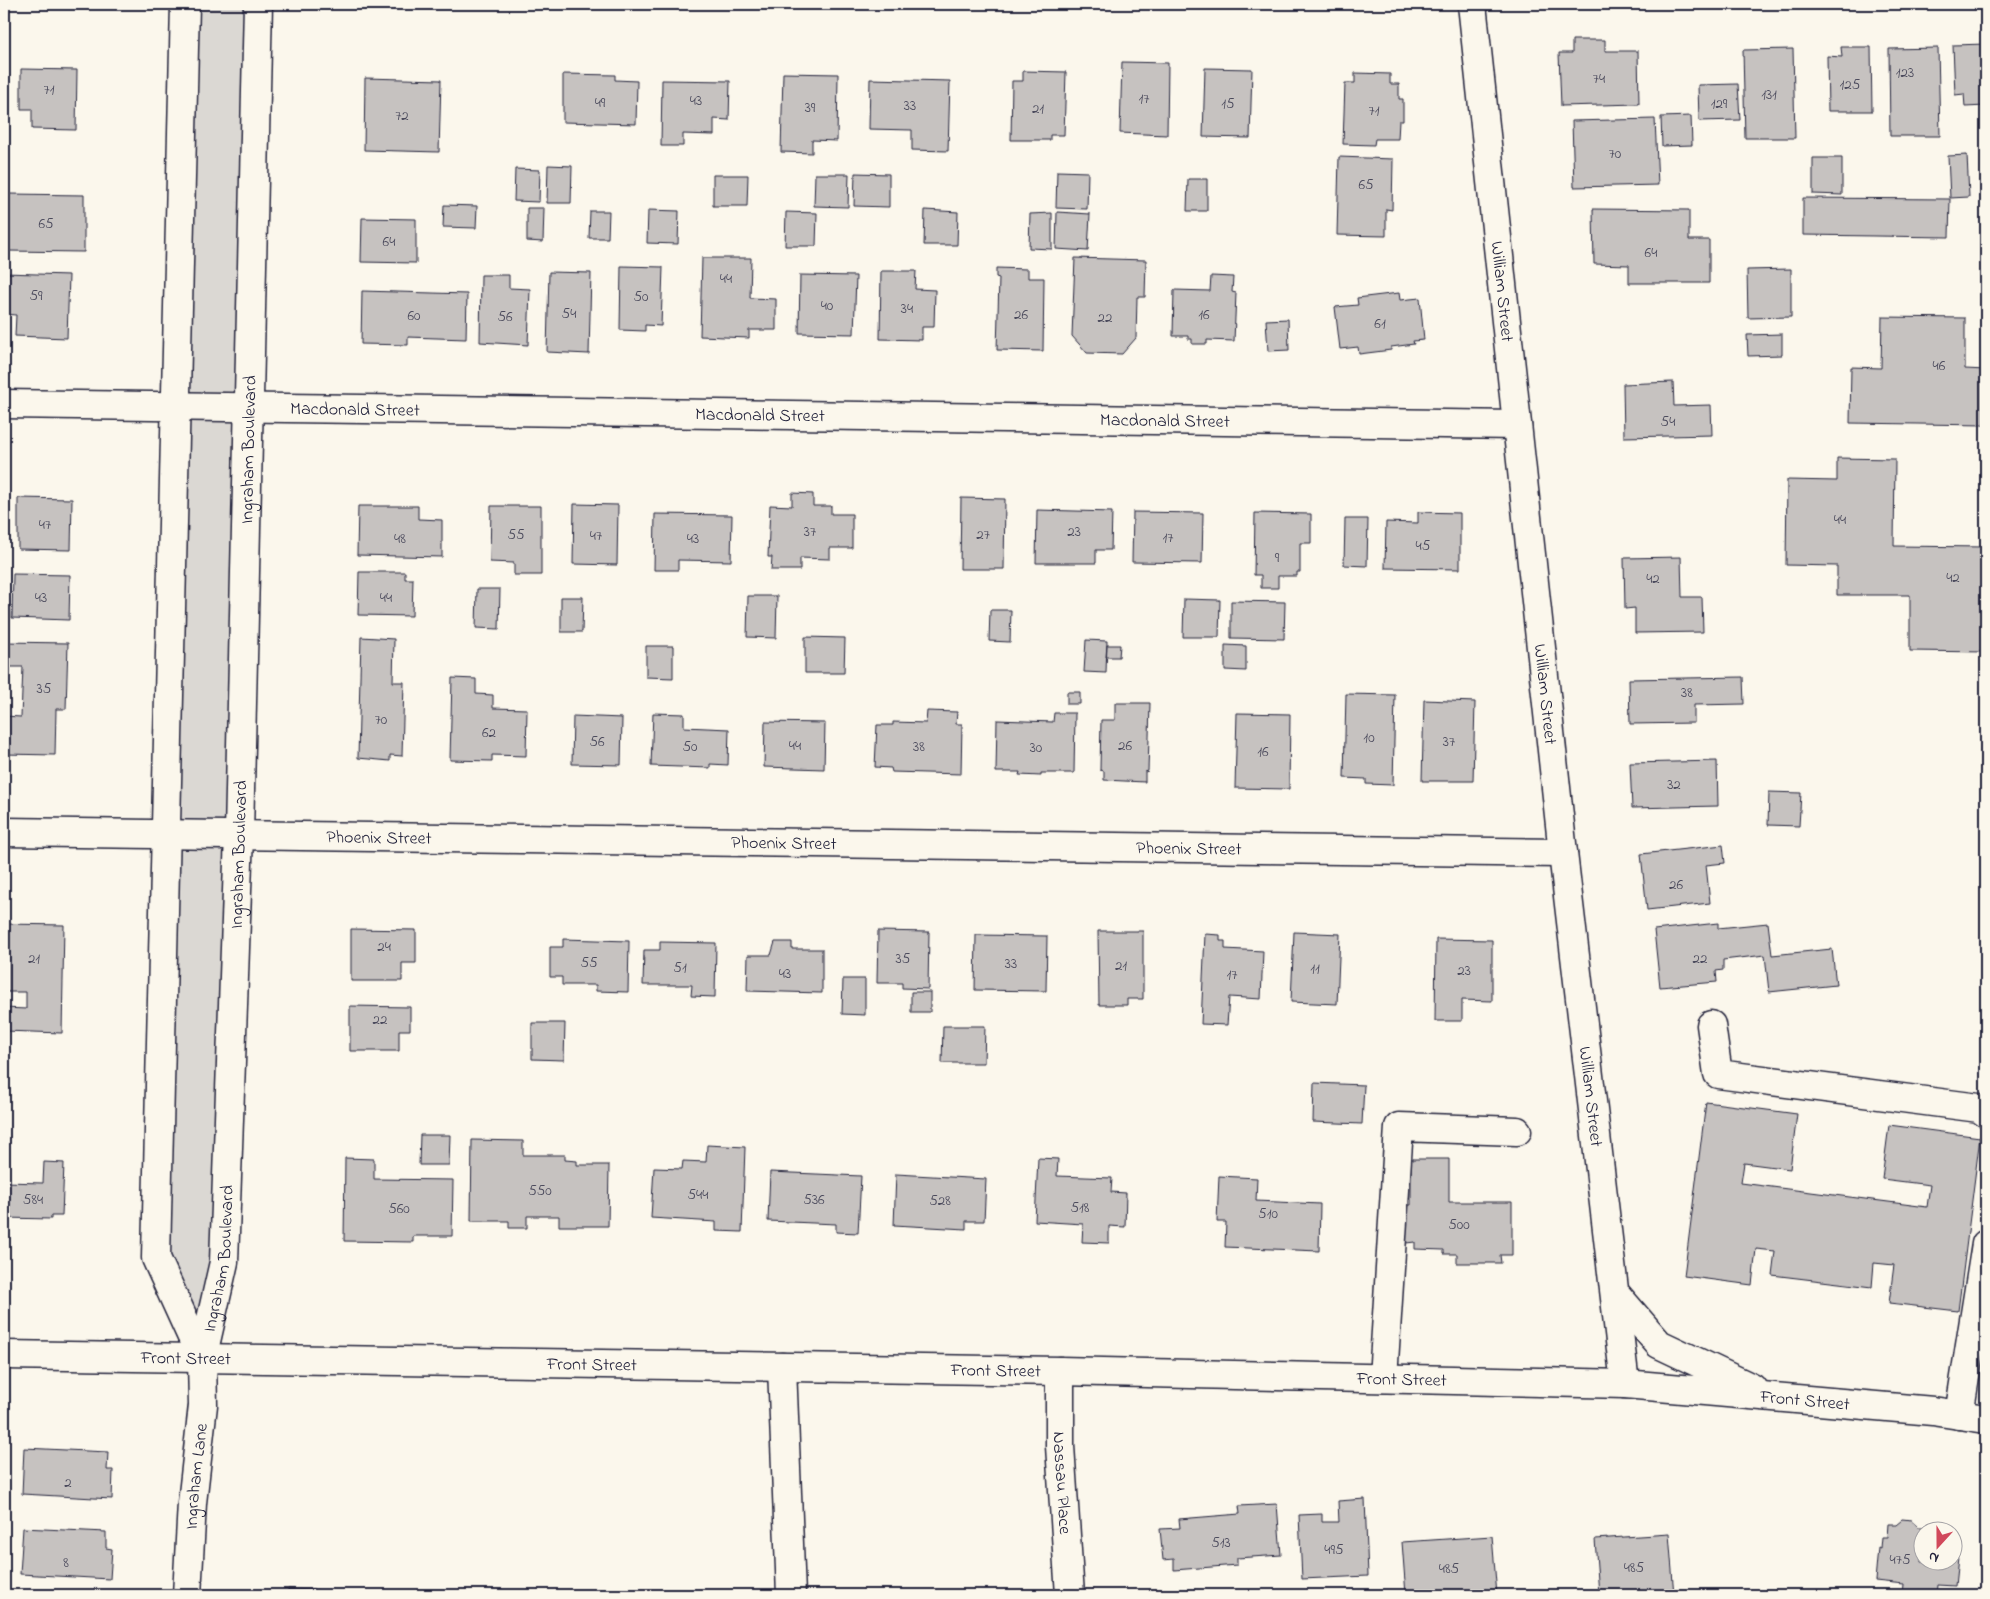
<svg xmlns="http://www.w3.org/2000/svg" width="1990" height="1599" viewBox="0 0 1990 1599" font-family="'Indie Flower',sans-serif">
<rect width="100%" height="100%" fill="#fbf7ec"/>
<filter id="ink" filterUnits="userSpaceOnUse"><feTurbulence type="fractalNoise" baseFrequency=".02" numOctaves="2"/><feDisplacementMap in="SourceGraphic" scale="10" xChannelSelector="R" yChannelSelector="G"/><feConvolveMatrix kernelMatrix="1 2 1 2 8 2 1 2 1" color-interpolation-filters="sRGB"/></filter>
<g filter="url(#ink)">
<path fill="#dbd8d3" stroke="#7e7d87" d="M185 4H258L224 1262 202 1359 156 1258Z"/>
<path fill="#c6c2c0" stroke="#22223b" d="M1572 40H1605V51H1638L1639 104 1561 106 1559 53H1572Z
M1986 44V106L1965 107 1964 94 1955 95 1953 45Z
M1841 47H1871L1872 111H1828L1827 56 1842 57Z
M1938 48 1940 136H1890L1889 49Z
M1793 49 1795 138H1745L1743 50Z
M1122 62 1168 63 1167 135 1120 133Z
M1205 68 1252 69 1250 138 1203 137Z
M21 69 77 70 76 130 32 129V109H21Z
M1023 71 1066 72 1064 135H1050V140H1011L1012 81H1023Z
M783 73 838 74 837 141 812 140V153L781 152Z
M1355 73 1390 74V84H1399V99H1403V121H1399L1398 139H1375L1374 145 1343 144 1345 83H1355Z
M563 74 615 75V80L637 81 636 124 563 122Z
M365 78 441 80 439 152 364 150Z
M870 79 950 81 948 151 912 150V130L869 129Z
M662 80 730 81 729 120 714 119V135L683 134V146H661Z
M1738 84 1740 120 1699 121 1698 85Z
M1691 116 1692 145 1662 146 1661 117Z
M1655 119 1658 185 1574 187 1572 121Z
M1967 155 1969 197 1950 198 1948 156Z
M1339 157 1393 159 1392 210 1386 209V236L1337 235Z
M1813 158H1842V195L1813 194Z
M548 165 572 166 571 203H547Z
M515 169 540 170 539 202 514 201Z
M1057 171 1088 172 1087 209 1056 208Z
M855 173 889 174V207L854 206Z
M815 174H849L848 207 814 206Z
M713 175H748L747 206H713Z
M1188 179H1207V211H1187Z
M9 194 84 195V252L8 251Z
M1803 198 1950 199 1949 237 1803 235Z
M444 205 477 206 476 228 443 227Z
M527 208H544L543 242 527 241Z
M1593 209 1689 210V240H1709V283H1629V265L1594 264Z
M648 210 679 211 678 244 647 243Z
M925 210 958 212 957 245H924Z
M590 211H609L608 238H589Z
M786 212 817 213 816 246H785Z
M1057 212 1090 214 1088 251 1056 249Z
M1052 213V249L1029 248 1030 214Z
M362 218 416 219V263L361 262Z
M702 258H751L750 298 776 299V330H749V338L700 336Z
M1075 258 1146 260 1145 297H1137L1136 338 1122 354 1087 353 1072 336Z
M621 266 663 267 661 326 645 325V331L620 330Z
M996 268 1028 269V278H1044L1043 351 997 350 999 278 996 277Z
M1791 269V317L1748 318 1747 270Z
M881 271H916L915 289 935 290 934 327H922V340L880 339Z
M549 272 591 273 589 354 547 352Z
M4 273 69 275 67 338 15 336 16 315 4 314Z
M481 275H509V288L530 289 528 345 480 342Z
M800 275 856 276 854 334 799 333Z
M1211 276 1233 277 1232 292 1236 293 1234 341 1207 340V344H1192V339H1188V336H1173L1174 290 1210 291Z
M362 291 467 294 466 339 408 337V345L361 344Z
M1399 293 1400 300 1420 298 1424 340 1413 341 1414 344 1391 347V350L1359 354 1358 347 1340 349 1335 307 1358 305 1357 298Z
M1882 317 1965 318V369L1986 370V425L1850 423 1851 367 1881 368Z
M1288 319 1289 350 1268 351 1266 320Z
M1782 334V355L1748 356 1747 335Z
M1673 382 1674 406 1711 405 1712 435 1624 437 1623 384Z
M1837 458 1895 459 1894 546 1986 547V652L1910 651V595H1837V566L1786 565 1787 480 1837 481Z
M792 493 813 494V506H831V514H852V548H830V559L800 558V570H771L772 557H768L770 505 792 506Z
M18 498 72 499 71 550 18 549Z
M961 498 1005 499 1004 569H960Z
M574 504 618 505 617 565 573 564Z
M358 506H418V519L442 520V557L357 555Z
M491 506H541V575H514V563L490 562Z
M1037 510 1112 512 1111 550H1096V563H1036Z
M1133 512 1203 513 1202 563 1132 562Z
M1418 512 1460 513V569L1385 568 1386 522 1418 523Z
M1255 513 1311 514V543H1300V572H1297V576H1278V588H1261V575H1254Z
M655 514 732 515 731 561 678 560V570H654Z
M1345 519H1368L1367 566 1344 565Z
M1681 557 1682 597H1702L1703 632 1635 633V608L1625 609 1624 558Z
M359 572H405V579H413L412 616 358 615Z
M13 574 70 575 69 620 12 618Z
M477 589H500L499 629 476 628Z
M748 596H777L776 638 747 637Z
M561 597H583L582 632H561Z
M1184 599 1220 600 1219 637H1183Z
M1231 601 1285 602 1284 639 1231 638Z
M990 610H1011L1010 642 989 641Z
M361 637 394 639 393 682H404L402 756 390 755V761L358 758Z
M805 637 845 638 844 673H805Z
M1086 640 1107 641 1106 673 1084 672Z
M4 642 68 643 66 709H56L55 755 4 754V716L21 717 23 667H4Z
M1107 645H1120L1119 657H1106Z
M1225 645 1246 646V671L1225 670Z
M646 646H673V678L646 677Z
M1743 677 1744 704 1694 705V723L1630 724 1629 679Z
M452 678 476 679V694L493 695V708L527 709 526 756 492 755V761L450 760Z
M1067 692H1080V704H1067Z
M1346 694 1395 695 1393 785 1366 784V779L1344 778Z
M1424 700 1475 702 1473 781H1422Z
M1115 703H1150L1148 771 1145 772V782L1104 780V771L1100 770 1101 720H1115Z
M927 711 957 712 956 724H962L961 774 892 772 891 768 875 767 877 725H893V722L926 723Z
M653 713 684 714V727L729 729 728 765 710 764V768L651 766Z
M1054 713H1075L1074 773H1041V776L1019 775 1020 772H996L997 720 1053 722Z
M1237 713 1290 714 1289 789 1235 788Z
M573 716 622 718 621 765 572 764Z
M765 722 825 723 824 769 764 767Z
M1717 761 1718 806 1632 808 1630 763Z
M1769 792 1801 793 1799 826 1768 825Z
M1723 845 1725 863 1706 865 1710 903 1647 910 1641 854Z
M1718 923V928L1768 923 1772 955 1832 949 1836 985 1769 992 1765 955 1723 960V970L1716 971 1717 982 1660 987 1654 930Z
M5 924 64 925 62 1033 4 1031V1008L26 1009V992H4Z
M351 929 416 930V963H402V981H351Z
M878 931 929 932 928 989 902 988V983H877Z
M1098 931H1143V999H1127V1005H1099Z
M1294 932 1340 934 1337 1004 1291 1002Z
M1205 934 1220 935V941H1225V949L1263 951 1261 999 1229 997 1227 1025 1201 1024Z
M976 935 1047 936 1046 991 975 990Z
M563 939 629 941 628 992 596 991V985H562V977H550V947H563Z
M1436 939 1492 940V1001L1462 1000V1021H1435Z
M660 942 716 943 715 997 691 996 692 985H643L644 950H660Z
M775 942H792V949H822V993L747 991 748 955H771Z
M843 979H865V1015L842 1014Z
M911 992H930V1012H911Z
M350 1006 410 1007V1030H399V1051H350Z
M532 1023H565L564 1060 532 1059Z
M943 1026H985L984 1063H942Z
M1314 1083 1364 1085 1362 1124 1313 1122Z
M1706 1102 1797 1114 1790 1169 1744 1163 1741 1183 1927 1207 1930 1185 1882 1179 1889 1125 1980 1137 1958 1311 1889 1303 1894 1265 1874 1263 1872 1287 1772 1275 1775 1251 1756 1249 1752 1285 1684 1276Z
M420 1135H450L449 1165H419Z
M472 1140 523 1141V1155H565V1160L577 1161V1165H609L608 1226H559V1216H527V1228H509V1221H471Z
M707 1145 745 1147 742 1232 716 1231V1222L651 1218 654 1168 682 1169 683 1161 706 1162Z
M345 1158 374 1159V1179L453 1180 452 1236H413V1242L344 1241Z
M1038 1158 1058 1159 1057 1176 1112 1178 1111 1192 1126 1193 1125 1227 1109 1226V1243L1082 1242 1083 1224 1035 1221Z
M1411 1159H1449V1202H1512V1255H1500L1501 1263H1457V1254H1444V1250L1415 1249V1242L1406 1243V1205H1411Z
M44 1162 64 1163 62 1216H51V1219L4 1218V1182L43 1183Z
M770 1172 861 1176 858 1233 836 1232V1224L768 1221Z
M896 1174 986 1179 984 1221H966V1229L894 1225Z
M1219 1176 1257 1178 1256 1201 1320 1204 1319 1251 1225 1247 1226 1222H1217Z
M24 1448 108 1452 107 1470H113L112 1499 22 1494Z
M1365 1499 1368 1576 1302 1579 1299 1515 1322 1514V1522H1339L1338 1501Z
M1277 1504 1281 1555 1237 1558V1565L1174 1570V1559L1163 1560 1160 1529 1180 1528 1179 1519 1240 1514 1239 1506Z
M1902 1519 1912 1520 1918 1527H1924L1922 1562H1952V1535H1956L1954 1556 1958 1557 1955 1586 1937 1585 1936 1595H1903L1904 1584 1875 1581 1878 1547 1880 1548 1881 1537H1887L1888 1524H1896Z
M23 1528 106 1532V1548L112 1549 110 1579 20 1574Z
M1669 1534 1674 1595H1599L1595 1539Z
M1492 1536 1497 1595H1406L1402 1542Z
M288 1589 318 1590V1595H288Z"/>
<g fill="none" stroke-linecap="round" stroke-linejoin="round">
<defs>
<g id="minor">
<path d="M185 4 156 1258 202 1359"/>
<path id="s1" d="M1472 4 1563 853 1625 1384"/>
<path id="s2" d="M4 404 1517 425"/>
<path id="s3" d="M4 832 1563 853"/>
<path d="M1711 1025 1718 1074 1979 1108 1986 1113"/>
<path d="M782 1367 791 1595"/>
<path id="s4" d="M1060 1371V1446L1070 1595"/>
<path d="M1383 1378 1399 1127 1517 1131"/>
<path d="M1959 1415 1986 1244"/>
<path id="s5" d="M187 1595 192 1503 203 1405 202 1359 224 1262 239 834 258 4"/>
</g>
<g id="major">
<path d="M1615 1293 1659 1344 1752 1388"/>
<path id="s6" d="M4 1355 1060 1371 1625 1384 1933 1411 1986 1419"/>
</g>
</defs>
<use href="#minor" stroke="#22223b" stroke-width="31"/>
<use href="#major" stroke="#22223b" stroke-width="31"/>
<use href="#minor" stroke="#fbf7ec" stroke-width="28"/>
<use href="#major" stroke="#fbf7ec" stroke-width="28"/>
</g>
</g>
<g text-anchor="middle" stroke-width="4" stroke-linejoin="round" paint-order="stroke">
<g font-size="15" fill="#4b4a5c">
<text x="1905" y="77">123</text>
<text x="1599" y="83">74</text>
<text x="1850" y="89">125</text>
<text x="49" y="94">71</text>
<text x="1769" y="99">131</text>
<text x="1144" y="103">17</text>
<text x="696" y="105">43</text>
<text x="600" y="107">49</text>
<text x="1228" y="108">15</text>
<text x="1719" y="108">129</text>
<text x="910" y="110">33</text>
<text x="810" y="112">39</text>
<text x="1038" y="113">21</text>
<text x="1374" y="115">71</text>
<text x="402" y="120">72</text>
<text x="1615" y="158">70</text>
<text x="1366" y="189">65</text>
<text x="46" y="228">65</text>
<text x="389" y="246">64</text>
<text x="1651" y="257">64</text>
<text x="726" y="283">44</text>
<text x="36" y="300">59</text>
<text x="641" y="301">50</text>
<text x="827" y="310">40</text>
<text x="907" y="313">34</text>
<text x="569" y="318">54</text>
<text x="1021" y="319">26</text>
<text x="1204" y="319">16</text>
<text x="414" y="320">60</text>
<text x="505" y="321">56</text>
<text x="1105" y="322">22</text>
<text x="1380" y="328">61</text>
<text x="1939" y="370">46</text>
<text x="1668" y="426">54</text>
<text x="1840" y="524">44</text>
<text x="45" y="529">47</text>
<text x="810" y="536">37</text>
<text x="1074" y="536">23</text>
<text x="516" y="539">55</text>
<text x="983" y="539">27</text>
<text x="596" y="540">47</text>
<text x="1168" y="542">17</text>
<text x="400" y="543">48</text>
<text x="693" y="543">43</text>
<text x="1423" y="550">45</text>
<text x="1277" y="562">9</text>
<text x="1953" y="582">42</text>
<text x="1653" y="583">42</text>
<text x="41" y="602">43</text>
<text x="386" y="602">44</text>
<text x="44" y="693">35</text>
<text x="1687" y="697">38</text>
<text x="381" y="724">70</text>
<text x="489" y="737">62</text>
<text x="1369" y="742">10</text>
<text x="597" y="746">56</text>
<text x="1449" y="746">37</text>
<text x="795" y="750">44</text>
<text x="1125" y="750">26</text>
<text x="690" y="751">50</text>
<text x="919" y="751">38</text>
<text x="1036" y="752">30</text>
<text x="1263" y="756">16</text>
<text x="1674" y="789">32</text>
<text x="1676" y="889">26</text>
<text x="384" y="951">24</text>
<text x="34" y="963">21</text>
<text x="903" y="963">35</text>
<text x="1700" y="963">22</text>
<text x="589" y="967">55</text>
<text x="1011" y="968">33</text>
<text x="1121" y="970">21</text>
<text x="680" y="972">51</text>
<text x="1315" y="973">11</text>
<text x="1464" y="975">23</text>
<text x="785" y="978">43</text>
<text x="1232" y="979">17</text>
<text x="380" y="1024">22</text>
<text x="540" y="1195">550</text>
<text x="698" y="1199">544</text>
<text x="33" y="1204">584</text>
<text x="814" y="1204">536</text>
<text x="940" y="1205">528</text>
<text x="1080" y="1212">518</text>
<text x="399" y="1213">560</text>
<text x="1268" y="1218">510</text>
<text x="1459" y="1229">500</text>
<text x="68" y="1487">2</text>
<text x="1221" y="1547">513</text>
<text x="1334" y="1554">495</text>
<text x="1900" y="1564">475</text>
<text x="66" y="1567">8</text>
<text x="1634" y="1572">485</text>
<text x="1449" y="1573">485</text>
</g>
<g font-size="18" fill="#22223b" stroke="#fbf7ec">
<text dy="6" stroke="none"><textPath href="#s1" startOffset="289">William Street</textPath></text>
<text dy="6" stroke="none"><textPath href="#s2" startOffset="351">Macdonald Street</textPath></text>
<text dy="6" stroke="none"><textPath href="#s2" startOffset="756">Macdonald Street</textPath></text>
<text dy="6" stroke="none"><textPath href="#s2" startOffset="1161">Macdonald Street</textPath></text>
<text dy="6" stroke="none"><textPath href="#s5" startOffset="1149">Ingraham Boulevard</textPath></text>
<text dy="6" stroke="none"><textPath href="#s1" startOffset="694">William Street</textPath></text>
<text dy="6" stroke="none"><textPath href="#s3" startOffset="375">Phoenix Street</textPath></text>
<text dy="6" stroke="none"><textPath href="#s3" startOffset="780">Phoenix Street</textPath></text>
<text dy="6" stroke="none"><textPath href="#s3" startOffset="1185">Phoenix Street</textPath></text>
<text dy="6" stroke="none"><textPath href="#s5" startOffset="744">Ingraham Boulevard</textPath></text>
<text dy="6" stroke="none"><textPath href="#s1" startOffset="1099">William Street</textPath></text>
<text dy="6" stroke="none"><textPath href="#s5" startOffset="339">Ingraham Boulevard</textPath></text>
<text dy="6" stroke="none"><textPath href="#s6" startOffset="182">Front Street</textPath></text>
<text dy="6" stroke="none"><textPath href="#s6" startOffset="588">Front Street</textPath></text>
<text dy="6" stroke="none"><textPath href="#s6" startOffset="992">Front Street</textPath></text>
<text dy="6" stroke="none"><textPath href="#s6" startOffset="1398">Front Street</textPath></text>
<text dy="6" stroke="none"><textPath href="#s6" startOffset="1802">Front Street</textPath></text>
<text dy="6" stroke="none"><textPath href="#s5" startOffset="119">Ingraham Lane</textPath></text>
<text dy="6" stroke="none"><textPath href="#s4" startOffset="112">Nassau Place</textPath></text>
</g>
</g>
<rect width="1990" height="1599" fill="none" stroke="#fbf7ec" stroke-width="20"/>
<rect x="10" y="10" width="1970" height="1579" fill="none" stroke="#22223b" stroke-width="2" filter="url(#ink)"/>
<g transform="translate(1938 1546) rotate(201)"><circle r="24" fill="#fbf7ec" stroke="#a4a2a5"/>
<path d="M0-4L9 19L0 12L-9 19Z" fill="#d1495b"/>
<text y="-8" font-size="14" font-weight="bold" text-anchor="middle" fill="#22223b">N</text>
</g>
</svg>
